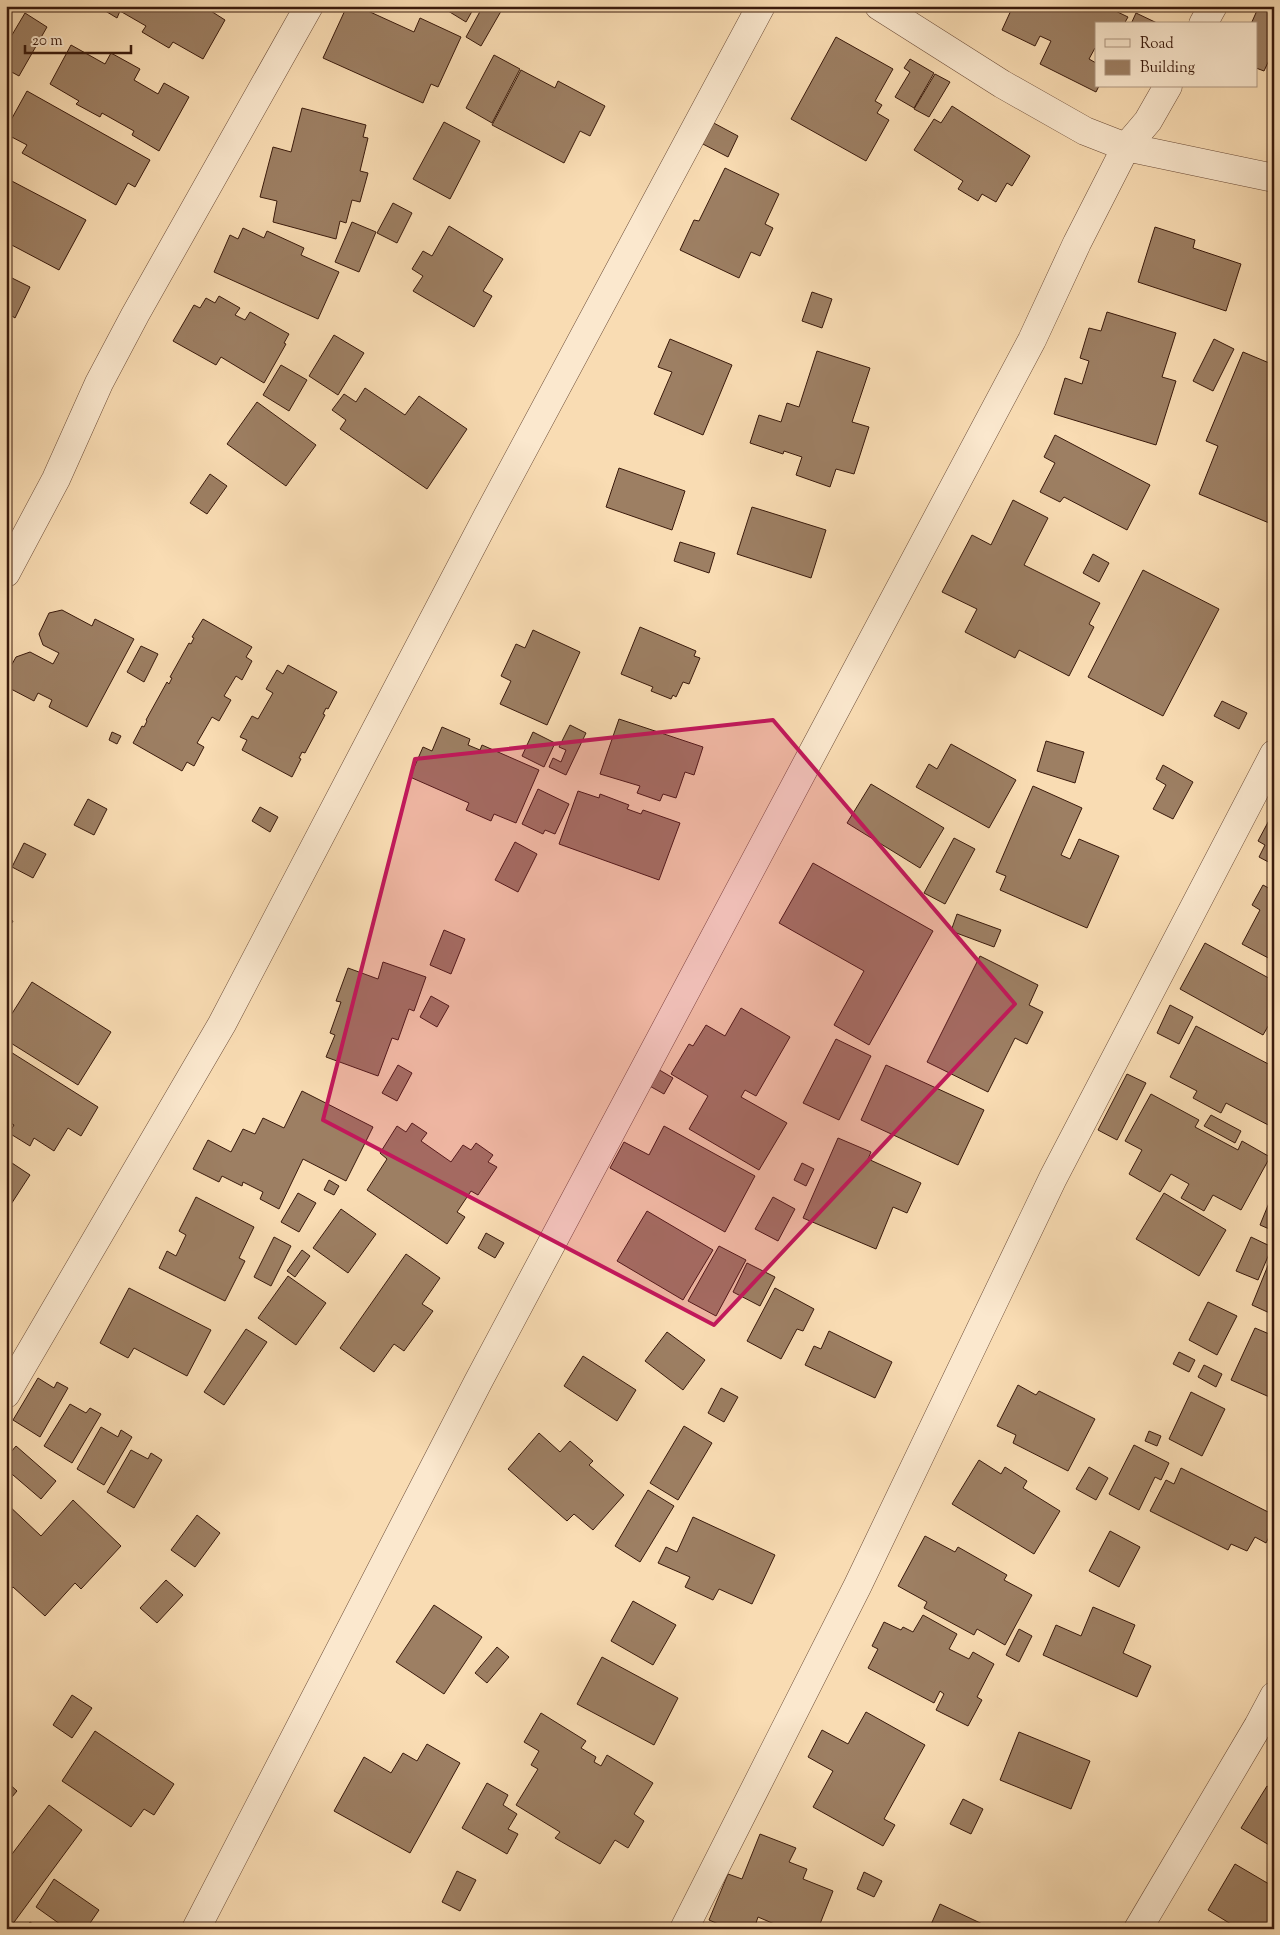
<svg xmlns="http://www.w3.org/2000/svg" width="1280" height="1935" viewBox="0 0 1280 1935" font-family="'Sorts Mill Goudy',serif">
<rect width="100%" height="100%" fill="#f9dcb3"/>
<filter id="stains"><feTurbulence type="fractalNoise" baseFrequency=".004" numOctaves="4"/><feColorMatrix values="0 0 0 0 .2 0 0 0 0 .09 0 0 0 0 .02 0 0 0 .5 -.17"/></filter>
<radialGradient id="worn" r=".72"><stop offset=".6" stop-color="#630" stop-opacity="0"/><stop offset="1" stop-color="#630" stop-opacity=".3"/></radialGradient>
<path fill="#9d7f63" stroke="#3a1a0c" d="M97 6H203L225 20 203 59 173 42 169 48 142 32 146 26 120 11 117 18Z
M347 6H357L414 32 420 18 461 37 438 87 431 84 423 103 323 58Z
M440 6H475L466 22Z
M483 6H504L481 46 466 37Z
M1013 6H1105L1128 17 1124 24H1096V49L1095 48 1089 59 1096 63V86H1099L1096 92 1040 64 1051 41 1040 36 1035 46 1002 30Z
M1259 6H1274V57L1271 56 1264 71 1256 68V24H1251Z
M25 13 47 27 19 76 6 69V45Z
M1136 13 1157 23V24H1131Z
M836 37 893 69 875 101 882 105 877 113 889 120 866 161 791 119Z
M71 45 105 64 111 53 140 69 134 80 158 94 164 83 189 97 159 151 132 135 134 131 102 113 100 117 76 104 79 101 50 84Z
M494 55 520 69 492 123 466 108Z
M910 59 934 73 914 108 895 97 910 72 904 68Z
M521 70 555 88 558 81 605 106 590 136 580 131 564 163 492 125Z
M935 74 950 82 929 117 914 109Z
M27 91 150 160 135 187 128 183 116 205 22 153 27 145 6 134V129Z
M952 106 1030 156 1012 186 1007 183 996 202 982 194 978 201 958 189 963 181 914 150 934 119 941 123Z
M302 108 366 125 363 137 368 138 360 171 368 173 360 202 352 200 346 223 340 221 336 239 273 222 277 201 260 197 273 147 291 152Z
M710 121 738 136 728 157 699 142Z
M444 122 480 141 450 199 413 179Z
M725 168 779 194 765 224 773 228 760 256 751 252 739 278 680 250 694 220 699 221Z
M6 178 86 220 59 270 6 242Z
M393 203 412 213 397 243 377 233Z
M352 222 376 232 359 272 335 262Z
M449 226 503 259 483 291 492 296 474 327 413 291 423 276 412 269 423 251 432 256Z
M1155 227 1195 240 1193 248 1241 264 1226 311 1138 282Z
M243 228 264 238 267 231 304 248 301 255 339 272 318 319 214 272 230 235 238 239Z
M6 275 30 287 15 318 9 314 6 320Z
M812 292 832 299 822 328 802 321Z
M219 296 240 308 235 315 245 320 250 312 289 334 284 343 286 344 264 383 221 357 216 365 173 341 194 305 200 308 206 298 215 303Z
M1107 312 1176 333 1162 377 1176 381 1156 445 1054 414 1065 378 1082 384 1089 361 1080 358 1089 328 1101 331Z
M334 335 364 353 338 395 309 376Z
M670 339 732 365 703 435 654 414 672 372 658 367Z
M1214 339 1234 349 1213 391 1193 381Z
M817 351 870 368 852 422 869 427 854 474 836 469 830 487 796 475 802 457 784 451 783 454 750 443 759 415 781 422 787 403 799 407Z
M1243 352 1274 365V525L1199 494 1218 446 1206 441Z
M281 365 307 380 289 411 263 395Z
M365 388 405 415 419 396 467 429 427 489 340 429 346 420 332 410 344 394 356 402Z
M257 402 316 445 286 486 227 444Z
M1055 435 1150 485 1127 530 1064 497 1060 502 1040 492 1055 463 1044 457Z
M619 468 685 491 672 530 606 507Z
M210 474 227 486 207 514 190 503Z
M1013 500 1048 518 1024 565 1100 603 1089 624 1094 627 1069 676 1019 650 1015 658 965 632 977 609 942 592 972 535 991 545Z
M752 507 826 530 811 578 737 554Z
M680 542 715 553 709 573 674 561Z
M1093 554 1109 563 1099 582 1083 573Z
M1143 570 1219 609 1163 716 1088 677Z
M62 610 92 626 95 619 134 639 87 727 49 707 52 700 38 693 34 701 11 689 7 673 16 657 30 652 53 664 59 653 43 645 39 634 49 613Z
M203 619 252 647 246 657 252 661 242 680 236 676 224 696 231 700 219 721 212 717 197 743 204 747 194 766 187 762 182 771 133 743 142 726 144 727 147 721 146 720 167 682 169 684 172 678 170 677 189 643 191 644 194 638 192 637Z
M640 627 696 651 694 656 700 658 689 684 683 682 676 697 673 695 671 699 651 691 653 687 621 674Z
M533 630 580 652 547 725 500 704 511 681 501 676 516 644 525 648Z
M141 646 158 654 144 682 127 672Z
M288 665 337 692 328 709 326 708 323 714 325 715 305 753 302 752 299 758 301 759 292 777 242 750 247 740 240 737 252 716 258 719 273 693 266 689 277 670 283 674Z
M1222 701 1247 713 1239 729 1214 716Z
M619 719 703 747 694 775 685 772 676 798 663 794 660 801 637 793 640 786 600 774Z
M570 725 586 733 566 775 549 767 553 758 561 762 566 750 559 747Z
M442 727 470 739 468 745 480 750 482 745 539 770 516 823 494 814 491 821 466 810 469 803 410 777 423 747 432 751Z
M112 732 121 736 117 744 109 740Z
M533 732 555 743 544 767 522 756Z
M1046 741 1084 752 1075 783 1037 771Z
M951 744 1016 780 989 828 916 787 929 764 937 769Z
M1163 765 1193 782 1173 819 1153 809 1166 785 1156 779Z
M871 784 944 828 920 868 847 823Z
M1033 786 1082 808 1061 855 1070 859 1079 839 1119 856 1087 928 1000 890 1006 876 996 872Z
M538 789 569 804 555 834 545 830 543 834 522 824Z
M578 791 599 798 600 794 629 805 627 809 641 814 643 810 680 823 659 880 559 844Z
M88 799 107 809 94 835 74 825Z
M260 807 278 817 270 832 252 821Z
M1274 811V865L1259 857 1265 845 1258 841Z
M954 838 975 849 945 904 924 893Z
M515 842 537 854 518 892 495 880Z
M24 843 46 854 33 878 12 867Z
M813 863 933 931 869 1045 834 1025 864 971 779 923Z
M1263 885 1274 891V961L1242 944 1260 910 1252 905Z
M957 914 1001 930 994 947 951 931Z
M6 917 13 921 6 933Z
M444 930 465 939 451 974 430 965Z
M1205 943 1274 981V1016L1263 1035 1180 989Z
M980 956 1038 985 1029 1005 1043 1012 1027 1044 1015 1038 988 1092 927 1062Z
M383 962 426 977 414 1011 409 1009 398 1040 392 1038 378 1076 326 1057 335 1035 330 1033 341 1002 336 1001 348 968 378 979Z
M32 982 111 1032 78 1085 6 1040V1023Z
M431 996 449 1006 437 1027 420 1017Z
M1170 1005 1193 1017 1179 1044 1157 1033Z
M741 1008 790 1037 756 1096 745 1090 741 1097 787 1123 759 1170 689 1129 708 1096 671 1074 689 1044 693 1046 706 1025 725 1036Z
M1196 1026 1274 1067V1128L1226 1103 1221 1113 1193 1098 1197 1091 1170 1077Z
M836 1039 871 1056 839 1120 803 1103Z
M6 1049 98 1107 81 1136 68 1128 54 1151 34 1138 30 1146 9 1133 14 1125 6 1120Z
M398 1065 412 1073 397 1101 382 1093Z
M886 1065 984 1110 958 1165 861 1120Z
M656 1068 673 1078 664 1094 646 1084Z
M1127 1074 1146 1083 1117 1140 1098 1130Z
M302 1091 373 1127 346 1181 303 1159 279 1209 260 1199 263 1192 243 1182 242 1186 222 1176 219 1182 193 1169 208 1140 231 1152 243 1129 255 1134 263 1118 284 1128Z
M1151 1094 1199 1120 1195 1127 1238 1150 1242 1141 1270 1157 1241 1210 1213 1195 1204 1211 1181 1198 1189 1184 1171 1174 1160 1192 1129 1174 1142 1150 1125 1141Z
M1211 1115 1241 1131 1235 1143 1204 1126Z
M412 1123 427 1133 421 1141 451 1162 463 1145 471 1150 476 1143 493 1155 488 1162 497 1167 478 1195 471 1191 457 1212 465 1217 447 1244 367 1190 387 1159 380 1153 397 1126 406 1132Z
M664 1126 755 1176 725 1232 610 1168 624 1142 649 1155Z
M838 1138 871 1152 868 1159 921 1183 907 1213 893 1207 876 1249 803 1218Z
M6 1159 30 1175 6 1212Z
M802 1163 814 1169 806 1186 794 1180Z
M329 1180 339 1186 334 1195 324 1190Z
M298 1193 316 1203 299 1232 281 1222Z
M1164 1193 1226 1230 1199 1276 1136 1239Z
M196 1197 254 1227 239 1258 245 1261 225 1301 159 1268 167 1251 176 1256 186 1235 179 1231Z
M773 1197 795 1209 778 1241 755 1229Z
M1271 1198 1274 1199V1231L1260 1225Z
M341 1209 376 1234 348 1273 313 1248Z
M647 1211 713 1250 683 1300 617 1261Z
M486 1233 504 1243 495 1258 478 1248Z
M274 1237 291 1246 271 1286 254 1277Z
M1251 1237 1272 1247 1258 1280 1236 1271Z
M719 1246 746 1260 716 1316 688 1301Z
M302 1250 310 1256 295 1277 287 1271Z
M406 1254 440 1278 422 1304 433 1311 404 1351 394 1344 374 1372 340 1348Z
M1271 1258 1274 1259V1315L1252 1305Z
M747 1263 775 1277 760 1306 733 1292Z
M288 1276 326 1303 296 1345 258 1318Z
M129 1288 211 1330 187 1376 134 1348 128 1358 100 1343Z
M775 1288 814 1309 803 1331 797 1329 781 1359 747 1341Z
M1208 1302 1237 1316 1217 1355 1189 1340Z
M1255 1328 1274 1336V1399L1231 1380Z
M246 1329 267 1342 224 1405 204 1392Z
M829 1331 892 1362 875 1398 805 1365 814 1346 821 1349Z
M667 1332 705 1360 683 1390 645 1361Z
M1179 1352 1195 1360 1189 1372 1173 1364Z
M583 1356 636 1390 617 1421 564 1386Z
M1204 1365 1222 1374 1216 1387 1198 1377Z
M38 1378 54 1388 57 1382 68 1388 40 1437 13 1420Z
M1018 1385 1036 1395 1039 1391 1095 1419 1068 1471 1013 1443 1016 1435 997 1426Z
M721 1388 738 1397 724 1422 708 1413Z
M1191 1392 1225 1409 1202 1456 1169 1439Z
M70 1404 86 1413 90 1408 101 1414 72 1463 44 1446Z
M684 1426 712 1443 678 1500 650 1483Z
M101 1427 118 1437 121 1430 132 1437 104 1485 77 1469Z
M1149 1431 1161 1436 1157 1446 1145 1441Z
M539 1433 560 1452 570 1441 593 1461 589 1465 624 1495 593 1530 574 1514 567 1521 508 1469Z
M1134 1445 1169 1463 1161 1480 1155 1477 1139 1510 1109 1494Z
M16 1446 56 1481 41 1499 6 1469V1458Z
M131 1450 148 1459 151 1453 162 1460 134 1508 107 1492Z
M979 1460 1001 1474 1005 1467 1027 1481 1023 1488 1060 1511 1034 1554 952 1504Z
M1089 1467 1108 1478 1096 1500 1076 1489Z
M1181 1468 1274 1515V1527L1266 1543 1255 1537 1247 1551 1231 1544 1228 1550 1150 1511 1166 1480 1174 1484Z
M648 1490 674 1506 640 1562 615 1546Z
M73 1500 121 1546 81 1589 75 1583 45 1616 13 1587 8 1592 6 1590V1503L41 1536Z
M197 1515 220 1533 195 1567 171 1550Z
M693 1517 775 1555 752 1604 719 1589 713 1600 685 1587 690 1577 658 1563 666 1547 677 1552Z
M1110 1531 1140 1547 1119 1587 1089 1571Z
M925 1536 955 1552 958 1547 1007 1575 1004 1580 1032 1595 1005 1645 977 1629 974 1635 924 1608 927 1602 898 1586Z
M166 1580 183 1595 157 1623 140 1608Z
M633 1601 676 1625 653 1665 611 1641Z
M434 1605 482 1637 444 1694 396 1662Z
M1093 1607 1135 1625 1123 1653 1151 1666 1137 1697 1043 1655 1056 1625 1081 1636Z
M923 1615 957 1634 949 1649 969 1659 973 1652 994 1664 977 1697 982 1700 968 1726 936 1710 944 1694 940 1691 934 1703 868 1668 878 1649 872 1646 884 1622 901 1630 903 1627 913 1632Z
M1019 1629 1032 1636 1019 1662 1006 1655Z
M497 1647 509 1657 487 1683 475 1673Z
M602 1657 678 1698 654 1745 577 1704Z
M72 1695 92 1708 72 1738 53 1725Z
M866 1712 925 1745 884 1819 895 1825 883 1846 813 1807 833 1771 808 1757 822 1730 848 1744Z
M541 1713 586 1741 581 1748 596 1757 594 1762 601 1766 607 1755 653 1783 634 1814 644 1821 628 1848 615 1840 600 1864 555 1838 560 1832 516 1805 538 1769 531 1765 539 1751 524 1742Z
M95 1731 174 1784 154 1815 144 1809 131 1827 62 1781Z
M1019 1732 1090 1761 1071 1809 1000 1780Z
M427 1744 460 1763 410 1853 334 1811 364 1757 391 1773 403 1753 417 1761Z
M6 1781 17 1791 6 1804Z
M487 1783 508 1795 503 1805 517 1814 508 1829 518 1834 507 1854 462 1828Z
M1267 1786 1274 1790V1848L1241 1828Z
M963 1799 983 1809 971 1834 950 1824Z
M49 1805 82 1830 9 1929H6V1862Z
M760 1834 796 1848 789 1862 807 1869 803 1879 833 1891 818 1929H786L758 1917 754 1929H730L709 1920 728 1874 742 1879Z
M1235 1864 1274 1887V1929H1239L1208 1910Z
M457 1871 476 1880 460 1911 442 1902Z
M864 1872 882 1881 874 1897 857 1889Z
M54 1879 99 1910 86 1929H67L36 1907Z
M940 1904 993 1929H929Z
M30 1922 40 1929H25Z"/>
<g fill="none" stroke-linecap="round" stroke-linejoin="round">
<defs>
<path id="minor" d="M879 6 1002 84 1085 131 1126 147 1274 178
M1203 24 1213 6
M6 573 56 479 99 383 135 315 309 6
M6 1394 222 1024 487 517 761 6
M196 1929 478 1382 1032 340 1077 243 1126 147 1148 121 1168 86
M684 1929 858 1585 1053 1178 1274 754
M1138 1929 1258 1726 1274 1696"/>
</defs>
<use href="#minor" stroke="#6a4a36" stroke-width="29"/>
<use href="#minor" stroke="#fbe8ce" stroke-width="28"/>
</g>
<path fill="#c2185b" fill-opacity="0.2" stroke="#c2185b" stroke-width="4" stroke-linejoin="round" d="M773 720 1015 1004 714 1325 323 1120 415 759Z"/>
<rect width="1280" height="1935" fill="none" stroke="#f9dcb3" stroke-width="25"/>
<rect x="8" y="8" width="1265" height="1920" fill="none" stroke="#3a1a0c" stroke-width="2.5"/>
<rect x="12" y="12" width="1255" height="1910" fill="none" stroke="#3a1a0c"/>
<rect x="1095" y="22" width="162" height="65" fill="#fbe8ce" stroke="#ae9680"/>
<rect x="1105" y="39" width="25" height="8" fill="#fbe8ce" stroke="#ae9680"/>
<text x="1140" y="48" font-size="15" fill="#3a1a0c">Road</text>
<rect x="1105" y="60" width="25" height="15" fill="#9d7f63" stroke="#ae9680"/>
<text x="1140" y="72" font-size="15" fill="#3a1a0c">Building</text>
<path d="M25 45v8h106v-8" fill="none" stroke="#3a1a0c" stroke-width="2.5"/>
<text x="32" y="45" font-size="15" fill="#3a1a0c" stroke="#fbe8ce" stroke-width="4" paint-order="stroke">20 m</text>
<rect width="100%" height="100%" filter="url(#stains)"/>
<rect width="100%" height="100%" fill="url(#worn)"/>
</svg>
